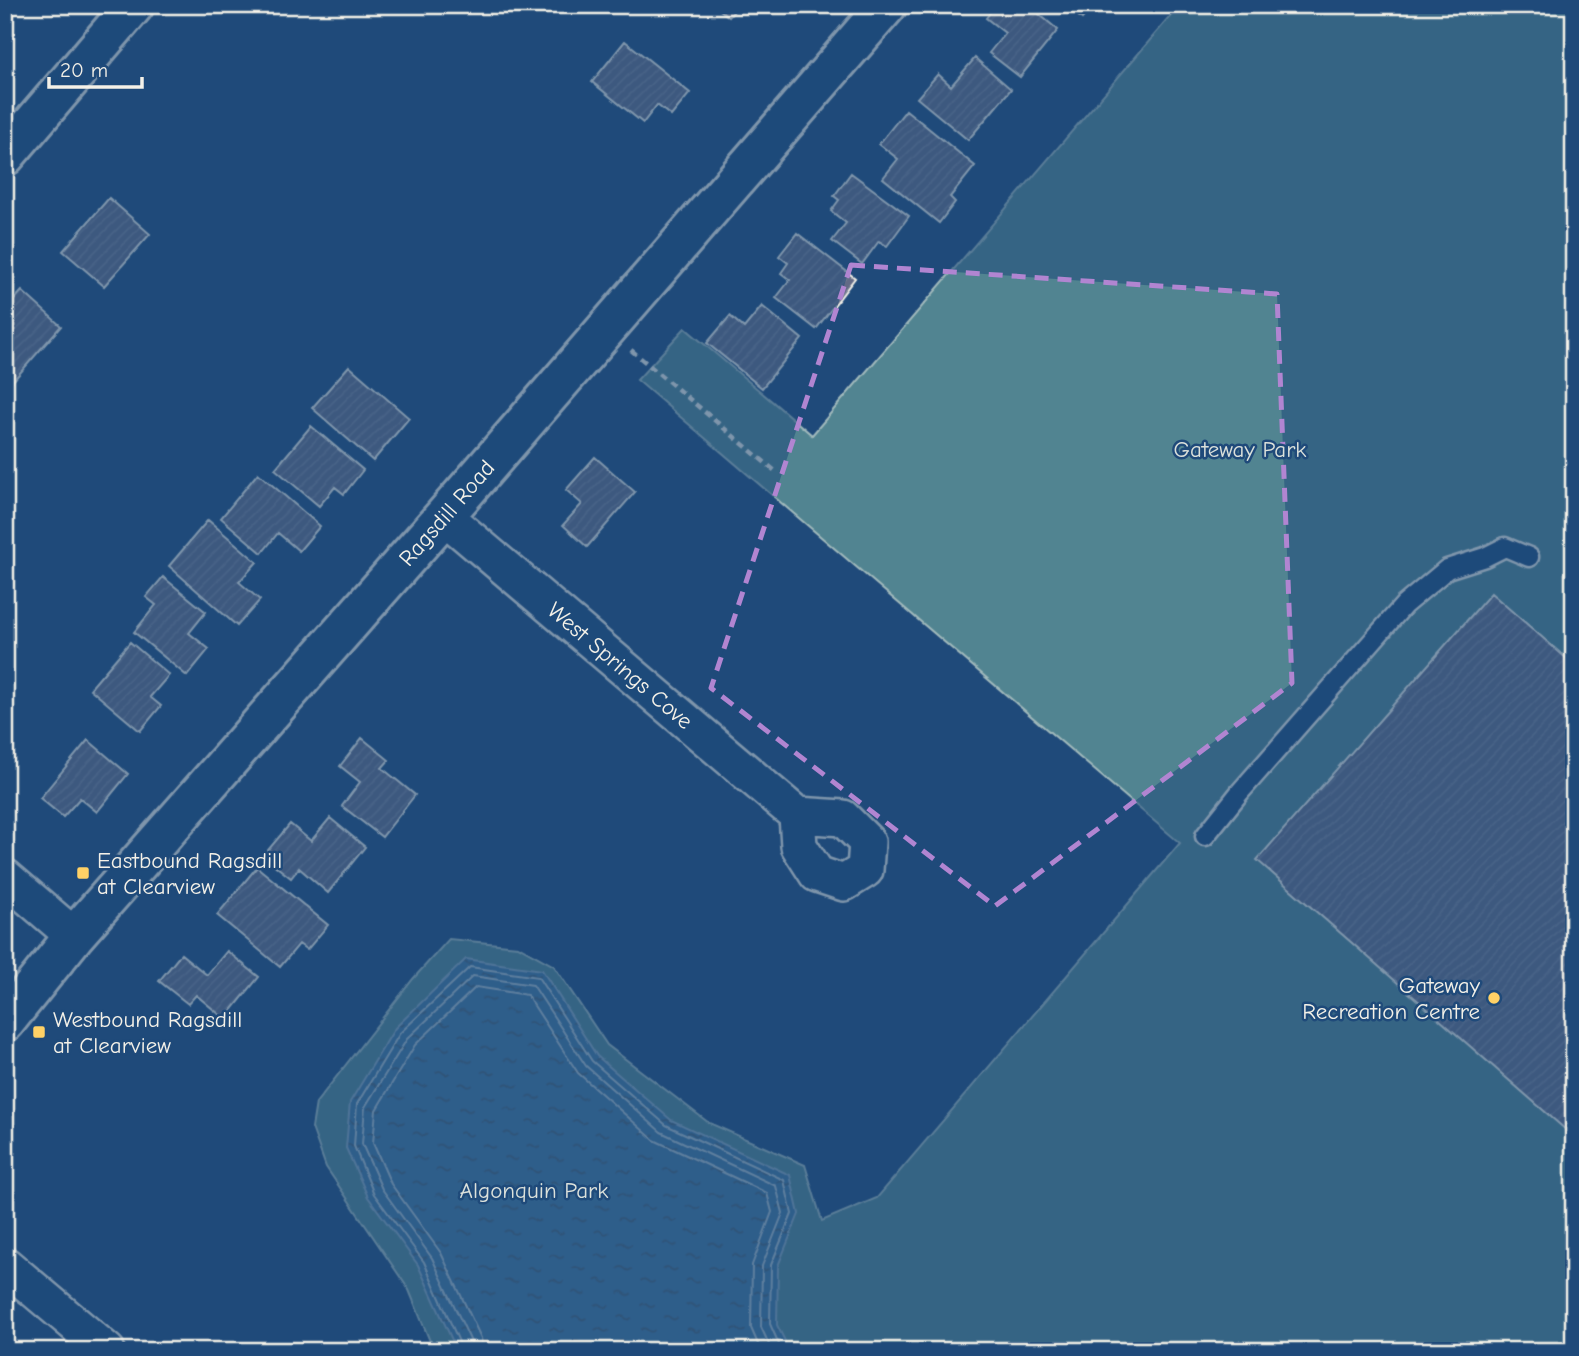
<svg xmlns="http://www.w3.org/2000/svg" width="1579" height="1356" viewBox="0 0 1579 1356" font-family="'Comic Neue',sans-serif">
<defs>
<pattern id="water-ripples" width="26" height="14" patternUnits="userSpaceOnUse" patternTransform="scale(1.75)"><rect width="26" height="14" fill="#41749e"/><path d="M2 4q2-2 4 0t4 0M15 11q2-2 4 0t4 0" fill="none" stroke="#455e72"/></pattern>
<pattern id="building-hatch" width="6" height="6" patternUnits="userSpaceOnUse" patternTransform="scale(1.75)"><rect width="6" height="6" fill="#636b86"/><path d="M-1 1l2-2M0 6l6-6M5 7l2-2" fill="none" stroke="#7a8197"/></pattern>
</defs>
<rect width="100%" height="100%" fill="#1f4a7a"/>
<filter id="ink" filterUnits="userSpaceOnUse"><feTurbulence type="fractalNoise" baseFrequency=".0143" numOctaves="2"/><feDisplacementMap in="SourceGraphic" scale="14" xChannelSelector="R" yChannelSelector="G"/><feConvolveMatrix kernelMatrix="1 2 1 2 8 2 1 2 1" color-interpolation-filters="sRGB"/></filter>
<g filter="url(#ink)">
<path fill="#518491" stroke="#a2babc" stroke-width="2" d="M1180 5H1574V1351H434L409 1290 326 1167 312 1128 316 1103 413 979 449 939 518 946 554 966 607 1045 709 1123 805 1165 822 1221 877 1198 1180 843 637 380 685 328 812 435Z"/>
<path fill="url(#water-ripples)" stroke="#89a6bc" stroke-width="2" d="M466 959 542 970 597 1056 671 1120 790 1175 799 1214 778 1266 777 1325 790 1351H457L418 1265 368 1197 346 1148 350 1102 395 1028Z"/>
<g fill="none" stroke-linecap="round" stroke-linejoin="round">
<path stroke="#acbfca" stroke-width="2" d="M463 1351 424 1262 374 1194 354 1146 357 1104 400 1033 470 967 538 977 592 1061 666 1125 784 1180 792 1214 771 1265 770 1324 782 1351
M472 1351 471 1342 432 1258 382 1189 362 1144 365 1107 407 1039 473 976 533 985 586 1066 661 1132 776 1186 783 1213 762 1266 761 1327 772 1351
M483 1351 481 1338 441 1253 391 1184 373 1143 376 1110 415 1045 476 987 527 995 578 1073 654 1140 767 1193 772 1212 752 1265 751 1328 761 1351"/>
</g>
<path fill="url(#building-hatch)" stroke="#f4f1e8" stroke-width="2" d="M5 5H19L5 21Z
M714 5H739L729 17Z
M996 5H1028L1058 30 1020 77 989 53 1005 33 986 18Z
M1065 5H1093L1082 19Z
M625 41 690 93 671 116 657 105 643 123 592 82Z
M975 58 1011 89 968 140 917 98 938 74 951 86Z
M906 110 975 166 950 197 955 202 939 223 883 178 898 159 879 144Z
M851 173 909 216 887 246 879 241 862 264 832 241 846 223 831 211 839 200 834 196Z
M109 198 150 234 104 286 63 251Z
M797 233 855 278 816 329 776 298 790 280 781 273 788 263 779 256Z
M22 291 61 326 5 390V310Z
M762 306 802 339 762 388 707 343 730 316 744 328Z
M349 366 409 418 373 461 312 408Z
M311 426 363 470 344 494 335 487 319 506 275 469Z
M595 457 635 492 587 547 563 525 582 504 566 490Z
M258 473 320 526 299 551 278 533 262 553 221 518Z
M208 520 257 562 239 582 260 600 237 626 169 566Z
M163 577 206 612 189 633 209 649 187 676 134 632 156 605 146 597Z
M1491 593 1574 665V1137L1257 860Z
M130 642 169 675 150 697 161 706 140 731 90 689Z
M362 738 389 760 382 768 415 795 382 837 342 806 360 782 340 766Z
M88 740 128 774 97 812 80 798 63 817 40 798Z
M330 818 365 847 328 893 299 868 291 878 263 856 290 824 311 841Z
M257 867 328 925 307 950 299 944 280 967 217 915Z
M227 951 259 977 225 1019 196 995 188 1004 159 981 181 954 207 975Z"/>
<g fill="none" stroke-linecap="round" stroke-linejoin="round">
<defs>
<path id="service" d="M1205 836 1240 792 1404 605 1447 569 1485 557 1505 547 1529 557"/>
<g id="minor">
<path id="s1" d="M444 516 797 815 799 846 817 874 844 883 865 870 867 842 843 818 797 815"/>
<path d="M5 877 74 936"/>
<path d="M5 1265 107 1351"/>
</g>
<g id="tertiary">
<path d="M5 156 134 5"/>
<path id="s2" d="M5 1022 74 936 444 516 887 5"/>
</g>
</defs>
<use href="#service" stroke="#f4f1e8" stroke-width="23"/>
<use href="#minor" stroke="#f4f1e8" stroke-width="40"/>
<use href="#tertiary" stroke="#f4f1e8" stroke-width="44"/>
<path stroke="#f4f1e8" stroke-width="4.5" stroke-dasharray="7 5" stroke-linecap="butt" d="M631 350 775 471"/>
<use href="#service" stroke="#1f4a7a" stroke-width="18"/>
<use href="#minor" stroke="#1f4a7a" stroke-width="35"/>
<use href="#tertiary" stroke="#1f4a7a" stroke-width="38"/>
</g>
</g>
<path d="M0 0H1579V1356H0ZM851 265 1277 294 1292 683 995 906 711 688Z" fill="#1f4a7a" fill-opacity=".55" fill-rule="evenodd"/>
<path fill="none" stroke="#b185d1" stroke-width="5" stroke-dasharray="14 9" stroke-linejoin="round" d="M851 265 1277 294 1292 683 995 906 711 688Z"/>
<g fill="#ffd166" stroke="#1f4a7a" stroke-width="2.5">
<rect x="76" y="866" width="14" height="14" rx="3.5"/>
<circle cx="1494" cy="998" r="7"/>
<rect x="32" y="1025" width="14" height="14" rx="3.5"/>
</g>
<g text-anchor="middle" stroke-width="5" stroke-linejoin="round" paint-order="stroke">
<g font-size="23" fill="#dce1db" stroke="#1f4a7a">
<text x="1240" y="457">Gateway Park</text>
<text x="534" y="1198">Algonquin Park</text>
</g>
<g font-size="23" fill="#f4f1e8" stroke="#1f4a7a">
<text dy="8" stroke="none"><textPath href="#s2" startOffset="674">Ragsdill Road</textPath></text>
<text dy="8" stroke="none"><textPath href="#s1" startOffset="231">West Springs Cove</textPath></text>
</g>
<g font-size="23" fill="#f4f1e8" stroke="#1f4a7a" text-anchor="start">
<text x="97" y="868">Eastbound Ragsdill<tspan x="97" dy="26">at Clearview</tspan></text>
<text x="1480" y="993" text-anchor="end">Gateway<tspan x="1480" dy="26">Recreation Centre</tspan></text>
<text x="53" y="1027">Westbound Ragsdill<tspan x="53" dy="26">at Clearview</tspan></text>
</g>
</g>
<rect width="1579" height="1356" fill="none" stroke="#1f4a7a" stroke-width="28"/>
<rect x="14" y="14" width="1551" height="1328" fill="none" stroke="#f4f1e8" stroke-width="2.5" filter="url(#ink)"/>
<path d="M49 77v10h93v-10" fill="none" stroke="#f4f1e8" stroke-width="3.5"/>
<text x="60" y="77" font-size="21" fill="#f4f1e8" stroke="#1f4a7a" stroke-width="5" paint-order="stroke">20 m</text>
</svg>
